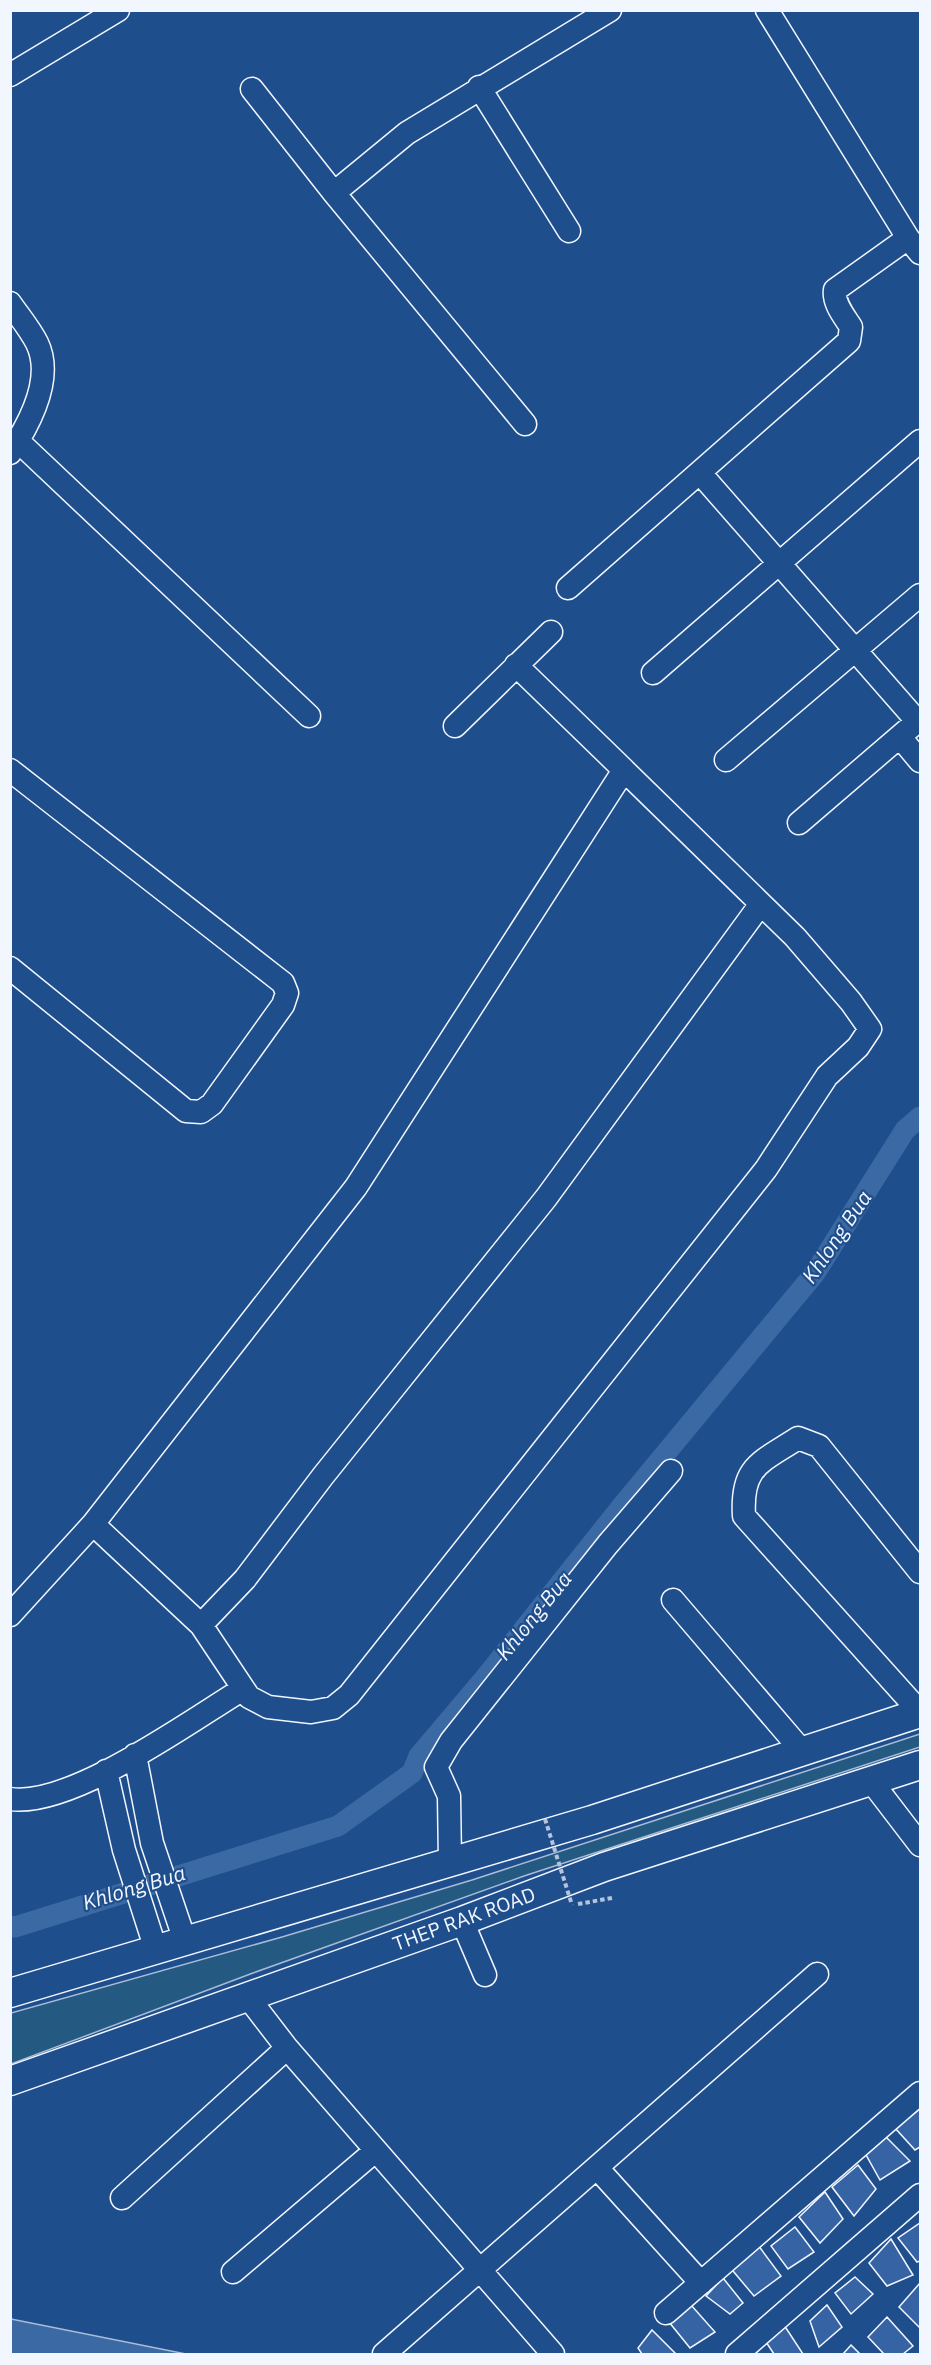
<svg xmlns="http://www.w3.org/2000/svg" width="931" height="2365" viewBox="0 0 931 2365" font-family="'IBM Plex Sans',sans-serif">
<rect width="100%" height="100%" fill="#1f4e8c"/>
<path fill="#245a82" stroke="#a8bbd7" stroke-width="1.5" d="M920 1734V1747L524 1876 253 1973 11 2064V2013L282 1937 472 1880Z"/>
<path fill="#3b69a3" stroke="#a8bbd7" stroke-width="1.5" d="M11 2319 186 2354H11Z"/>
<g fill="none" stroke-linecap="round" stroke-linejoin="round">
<path stroke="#3b69a3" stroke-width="21" d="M10 1926 15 1927 338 1826 412 1773 419 1756 485 1678 622 1506 815 1273 905 1130 920 1117"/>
</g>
<path fill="#3563a3" stroke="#f2f6ff" stroke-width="1.5" d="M920 2109V2147L915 2150 895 2128Z
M883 2134 910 2161 880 2180 865 2153Z
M858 2165 876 2189 854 2216 832 2187Z
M825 2192 843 2219 820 2243 799 2217Z
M920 2223V2261L917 2262 898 2238Z
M795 2227 814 2252 788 2269 771 2246Z
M891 2239 913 2275 887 2286 869 2263Z
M755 2241 781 2276 754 2296 728 2265Z
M855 2277 873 2294 851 2314 835 2293Z
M723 2278 743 2303 730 2314 706 2296Z
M920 2283V2328L899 2307Z
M691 2305 715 2332 690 2348 669 2322Z
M827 2305 842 2327 819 2347 810 2321Z
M887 2317 913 2346 903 2354H884L868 2337Z
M784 2325 803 2354H774L766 2342Z
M652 2330 676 2354H642L638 2348Z
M851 2345 860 2354H843Z"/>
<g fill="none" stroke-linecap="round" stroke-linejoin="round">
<defs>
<path id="minor" d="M767 10 908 238 920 253
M10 75 118 10
M479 87 569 231
M252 89 334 193 525 424
M334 193 407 133 610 10
M10 303C19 316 30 329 37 343 54 378 30 423 10 453
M18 441 309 716
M700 473 918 722
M568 588 849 341 851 327C844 316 833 303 835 290L908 238
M516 665 624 770
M653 673 920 441
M455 726 551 632
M900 737 920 761
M726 760 920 595
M10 770 283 983 287 993 283 1005 212 1104 201 1112 186 1111 10 968
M799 823 920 719
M920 1572 819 1446 798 1438C760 1463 741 1466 744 1516L920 1712
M673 1600 803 1752
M10 1615 93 1524 356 1187 624 770 795 937 851 1002 870 1029 858 1047 827 1076 766 1169 349 1695 333 1708 311 1712 268 1707 249 1697 201 1625 93 1524
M201 1625 245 1579 323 1476 546 1198 760 905
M135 1755 152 1843 185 1941
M106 1771 124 1850 156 1950
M871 1781 920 1845
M10 1799C71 1808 190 1721 243 1689
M450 1862 449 1796 436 1767 451 1741 608 1544 671 1471
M462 1921 485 1975
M247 1996 287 2048
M598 2169 701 2283
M122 2198 287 2048 553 2354
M233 2272 375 2151
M666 2313 920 2093
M384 2354 817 1974
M737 2354 920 2195"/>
<path id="major" d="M10 1993 592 1820 920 1713
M10 2081 462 1921 604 1867 920 1765"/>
</defs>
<use href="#minor" stroke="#f2f6ff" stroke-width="25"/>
<use href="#major" stroke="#f2f6ff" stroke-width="31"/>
<path stroke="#b3c4dc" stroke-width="4" stroke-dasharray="4.5 3" stroke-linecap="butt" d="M578 1904 612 1898"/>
<use href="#minor" stroke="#1f4e8c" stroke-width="22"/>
<use href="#major" stroke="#1f4e8c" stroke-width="28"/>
<path stroke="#b3c4dc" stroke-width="4" stroke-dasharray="4.5 3" stroke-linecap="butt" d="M545 1819 572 1905"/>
</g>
<g text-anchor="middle" stroke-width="4.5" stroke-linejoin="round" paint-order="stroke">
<g font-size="20" fill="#f2f6ff" stroke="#1f4e8c">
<text transform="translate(464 1919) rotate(-20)" y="7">THEP RAK ROAD</text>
</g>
<g font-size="21" font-style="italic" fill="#f2f6ff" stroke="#1f4e8c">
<text transform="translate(837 1237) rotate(-56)" y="7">Khlong Bua</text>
<text transform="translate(534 1616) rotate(-51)" y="7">Khlong Bua</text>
<text transform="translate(134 1888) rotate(-17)" y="7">Khlong Bua</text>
</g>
</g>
<rect width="931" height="2365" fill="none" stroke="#f2f6ff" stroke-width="24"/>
</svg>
